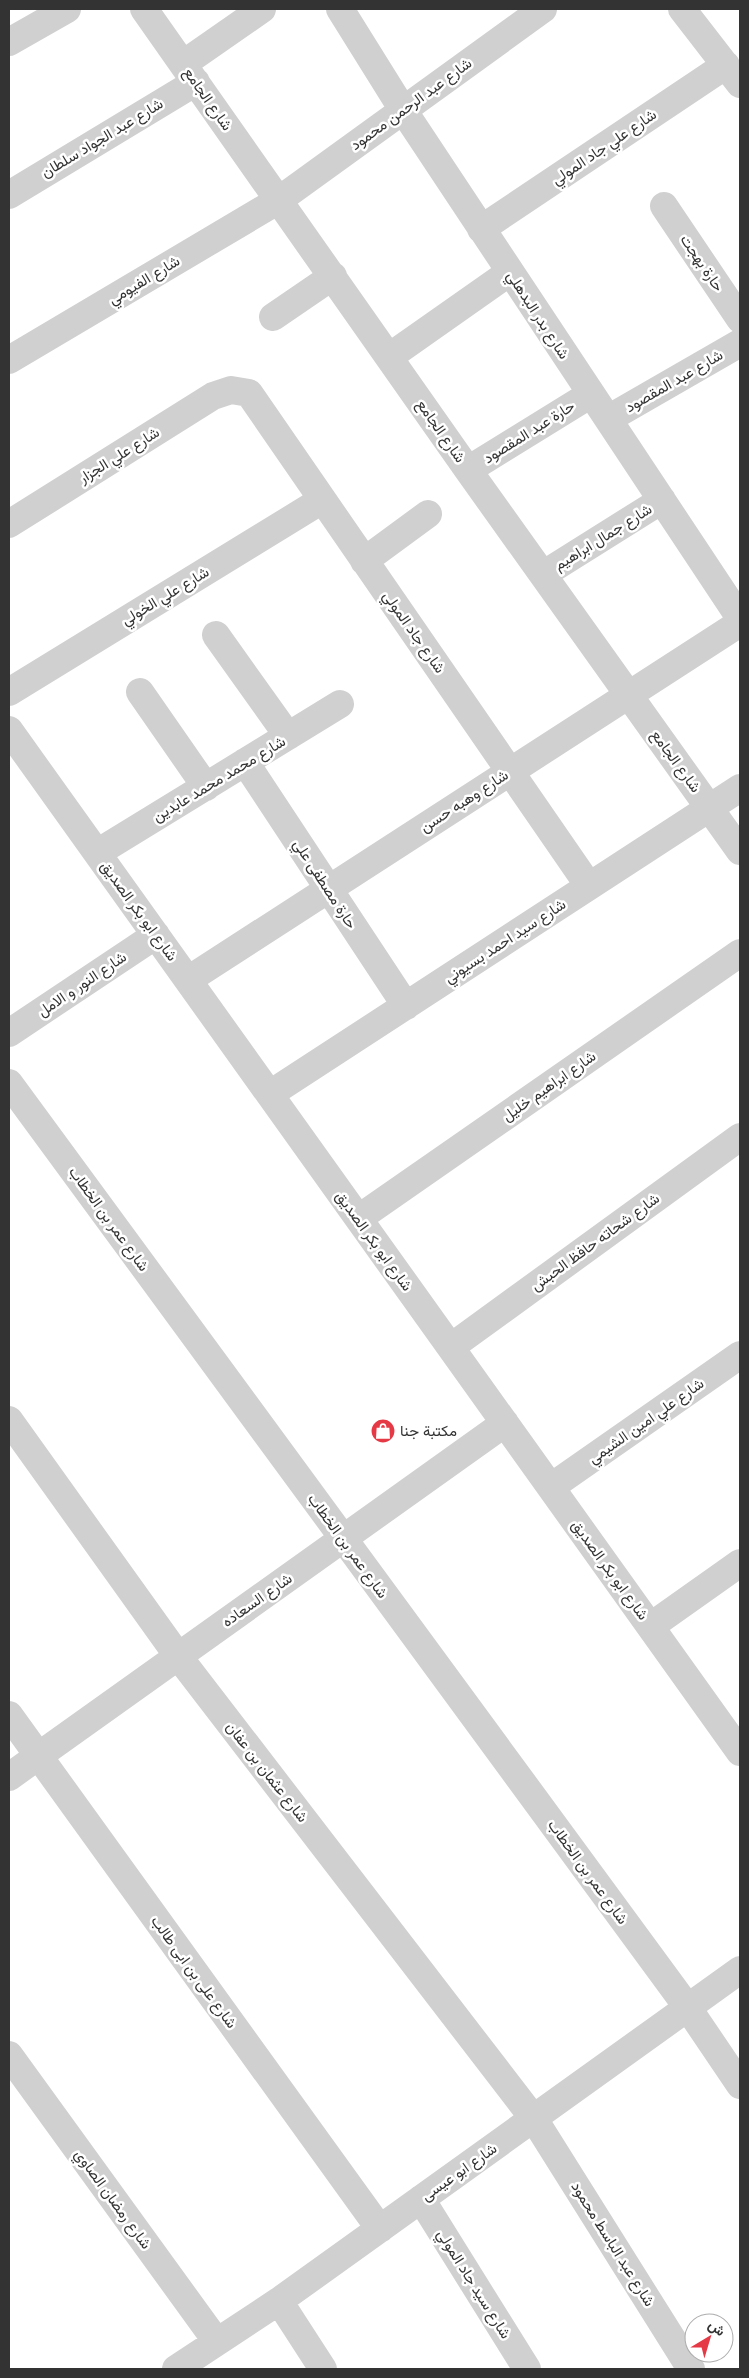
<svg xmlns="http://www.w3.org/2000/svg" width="749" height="2378" viewBox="0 0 749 2378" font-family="'Varela Round',Vazirmatn,sans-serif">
<rect width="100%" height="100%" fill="#fff"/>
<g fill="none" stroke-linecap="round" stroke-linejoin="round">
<path stroke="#d0d0d0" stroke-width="28" d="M144 9 468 470 740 851
M340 9 403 110 740 618
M682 9 740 84
M9 42 67 9
M183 64 262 9
M9 195 196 82
M664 206 740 319
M481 229 726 65
M273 317 333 276
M389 357 510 272
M9 360 279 200 543 9
M608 419 740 343
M468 470 591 394
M9 524 213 396 231 390 249 393 589 886
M364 561 428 514
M544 574 662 500
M216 635 288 736
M9 692 322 500
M140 692 206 787
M9 730 740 1752
M245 762 406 1006
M97 853 340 704
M188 980 740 623
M9 1033 156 935
M9 1083 688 2008 740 2085
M270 1094 740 788
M359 1218 740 953
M451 1347 740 1137
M9 1420 178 1656 534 2119 691 2369
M551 1487 740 1355
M651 1626 740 1563
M9 1715 380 2229
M9 1777 505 1423
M9 2055 217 2342
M421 2199 527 2369
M279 2301 323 2369
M176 2369 279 2301 740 1970"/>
</g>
<defs>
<symbol id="shop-disc" viewBox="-11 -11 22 22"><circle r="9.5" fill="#e63946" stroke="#fff"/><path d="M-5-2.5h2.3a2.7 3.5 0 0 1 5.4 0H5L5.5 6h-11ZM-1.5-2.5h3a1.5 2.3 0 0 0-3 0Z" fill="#fff"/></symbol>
</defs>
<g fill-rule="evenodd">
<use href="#shop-disc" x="369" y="1417" width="28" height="28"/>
</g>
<g text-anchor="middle" stroke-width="5" stroke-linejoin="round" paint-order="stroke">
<g font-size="15" fill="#333" stroke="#fff">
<text transform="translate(208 99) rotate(55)" y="5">شارع الجامع</text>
<text transform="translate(411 104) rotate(-36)" y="5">شارع عبد الرحمن محمود</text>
<text transform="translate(102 138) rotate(-31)" y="5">شارع عبد الجواد سلطان</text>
<text transform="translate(604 147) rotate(-34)" y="5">شارع علي جاد المولي</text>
<text transform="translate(702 263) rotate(56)" y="5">حارة بهجت</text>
<text transform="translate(144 280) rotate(-31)" y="5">شارع الفيومي</text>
<text transform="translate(538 315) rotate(57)" y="5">شارع بدر البدهلي</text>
<text transform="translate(674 381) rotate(-30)" y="5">شارع عبد المقصود</text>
<text transform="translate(441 431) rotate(55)" y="5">شارع الجامع</text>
<text transform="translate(529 432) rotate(-32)" y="5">حارة عبد المقصود</text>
<text transform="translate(119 455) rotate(-32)" y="5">شارع علي الجزار</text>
<text transform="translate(603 537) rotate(-32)" y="5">شارع جمال ابراهيم</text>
<text transform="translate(165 596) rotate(-31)" y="5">شارع علي الخولي</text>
<text transform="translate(414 632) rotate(55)" y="5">شارع جاد المولي</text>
<text transform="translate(676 761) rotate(54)" y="5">شارع الجامع</text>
<text transform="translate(219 779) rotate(-31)" y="5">شارع محمد محمد عابدين</text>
<text transform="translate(464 801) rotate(-33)" y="5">شارع وهبه حسن</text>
<text transform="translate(325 884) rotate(57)" y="5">حارة مصطفى علي</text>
<text transform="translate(139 911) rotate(54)" y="5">شارع ابو بكر الصديق</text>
<text transform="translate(505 941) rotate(-33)" y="5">شارع سيد احمد بسيوني</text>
<text transform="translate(82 984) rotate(-34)" y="5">شارع النور و الامل</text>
<text transform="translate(549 1086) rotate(-35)" y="5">شارع ابراهيم خليل</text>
<text transform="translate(109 1219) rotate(54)" y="5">شارع عمر بن الخطاب</text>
<text transform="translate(374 1241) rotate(54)" y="5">شارع ابو بكر الصديق</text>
<text transform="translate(595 1242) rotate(-36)" y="5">شارع شحاته حافظ الحبش</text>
<text transform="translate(646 1421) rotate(-35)" y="5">شارع علي امين الشيمي</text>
<text transform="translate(348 1546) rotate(54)" y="5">شارع عمر بن الخطاب</text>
<text transform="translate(610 1570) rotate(54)" y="5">شارع ابو بكر الصديق</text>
<text transform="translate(257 1600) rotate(-35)" y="5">شارع السعاده</text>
<text transform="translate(267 1772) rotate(52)" y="5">شارع عثمان بن عفان</text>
<text transform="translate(588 1872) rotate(54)" y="5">شارع عمر بن الخطاب</text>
<text transform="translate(194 1972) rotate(54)" y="5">شارع على بن ابى طالب</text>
<text transform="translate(459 2172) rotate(-35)" y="5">شارع ابو عيسى</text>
<text transform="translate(113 2199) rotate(54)" y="5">شارع رمضان الصاوي</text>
<text transform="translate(613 2244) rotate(58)" y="5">شارع عبد الباسط محمود</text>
<text transform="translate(474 2284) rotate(58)" y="5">شارع سيد جاد المولي</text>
</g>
<g font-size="15" fill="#333" stroke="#fff" text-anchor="start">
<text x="400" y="1436">مكتبة جنا</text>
</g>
</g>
<rect width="749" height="2378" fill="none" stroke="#333333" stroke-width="20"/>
<g transform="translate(709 2338) rotate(38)"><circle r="24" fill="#ffffff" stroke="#adadad"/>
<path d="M0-4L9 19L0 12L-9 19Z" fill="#e63946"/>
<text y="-8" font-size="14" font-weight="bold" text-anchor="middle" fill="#333333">ش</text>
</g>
</svg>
